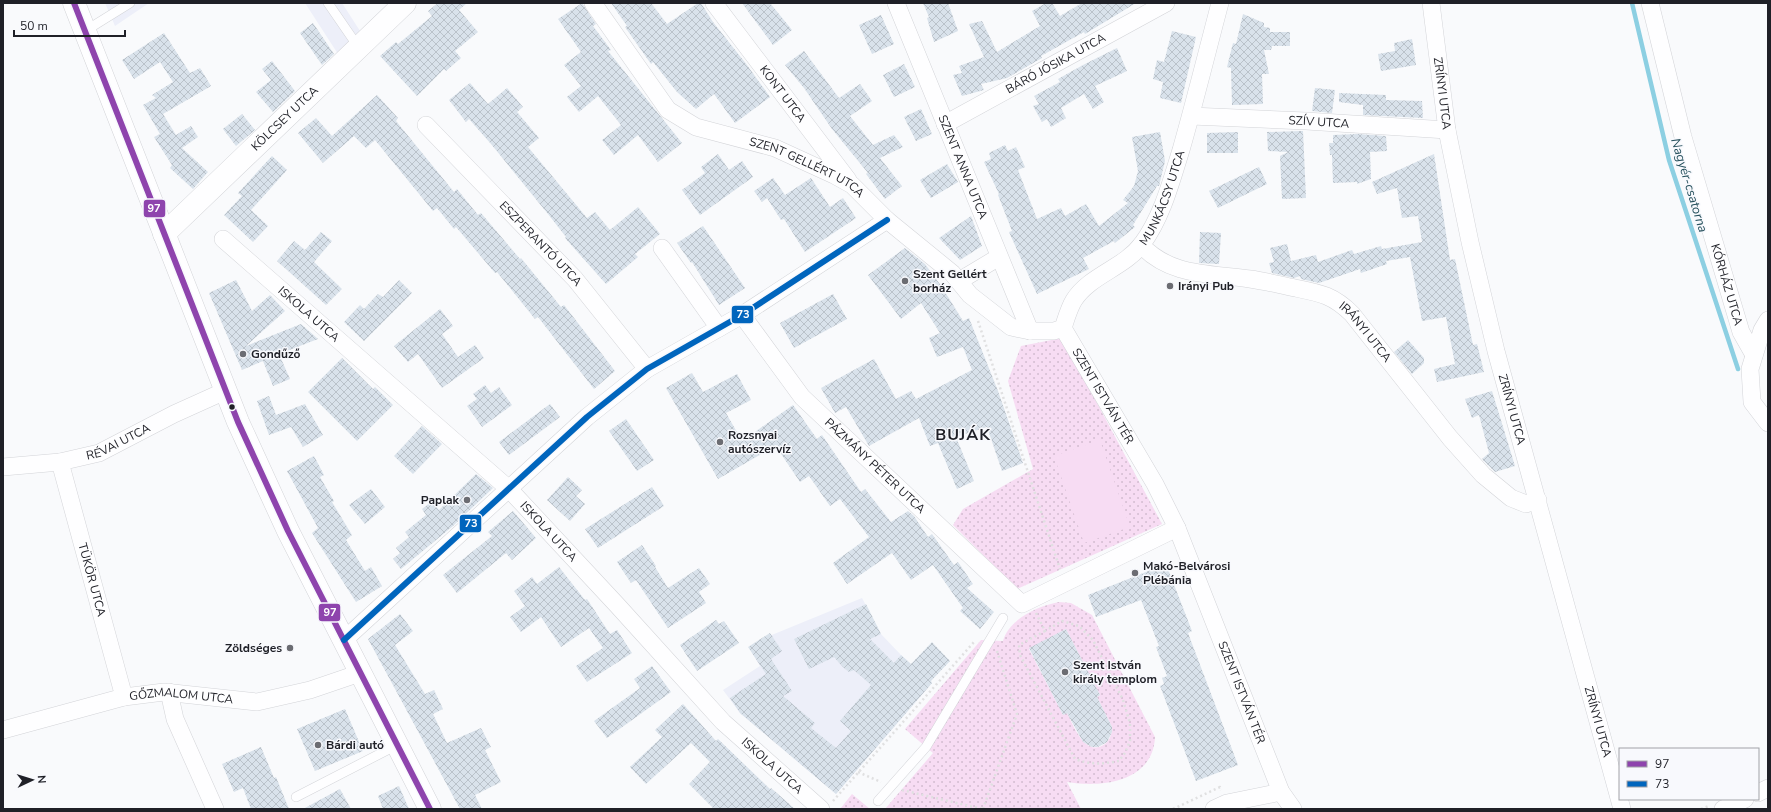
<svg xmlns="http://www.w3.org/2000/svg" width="1771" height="812" viewBox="0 0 1771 812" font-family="'Nunito Sans',sans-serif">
<defs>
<pattern id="green-dots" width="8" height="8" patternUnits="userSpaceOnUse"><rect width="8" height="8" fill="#f7dcf3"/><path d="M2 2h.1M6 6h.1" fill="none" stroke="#d3bcd0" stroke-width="1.8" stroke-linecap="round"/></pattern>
<pattern id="building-cross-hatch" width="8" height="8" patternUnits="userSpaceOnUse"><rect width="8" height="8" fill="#d9e2eb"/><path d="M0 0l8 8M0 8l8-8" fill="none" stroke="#bac2ca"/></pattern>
</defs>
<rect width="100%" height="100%" fill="#f9fafc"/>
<path fill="#edeff9" d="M105 3H149L115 26Z
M305 3H342L362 34 338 54Z
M862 598 881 634 901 655 932 683 836 794 740 713 723 690 760 666 752 653 762 639Z"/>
<path fill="url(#green-dots)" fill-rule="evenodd" d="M1062 338 1162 524 1017 589 953 525 963 509 1033 469 1008 381 1021 346Z
M1059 602 1071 603 1092 615 1155 737C1153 782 1102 788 1067 782L1081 809H885L933 753 905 729 981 640 1003 641C1009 619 1038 606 1059 602ZM1066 629 1100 695 1097 697 1112 727C1112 733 1110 740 1105 744 1085 758 1074 726 1067 713L1063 715 1029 649Z
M852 794 870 809H840Z"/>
<path fill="#f7dcf3" d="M1100 440 1130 527 1084 543 1054 456Z"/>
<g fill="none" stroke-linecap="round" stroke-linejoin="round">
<path stroke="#8ccfe2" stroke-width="4.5" d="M1632 3 1669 160 1738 369"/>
</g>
<path fill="url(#building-cross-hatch)" d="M438 3H467L459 10 478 32 455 51 461 58 446 71 444 69 417 96 380 56 396 42 398 44 432 16 428 11Z
M582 3 596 24 593 26 611 50 608 51 682 143 658 162 638 135 614 155 602 140 621 125 598 96 579 112 567 97 581 86 564 65 581 52 558 19Z
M611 3H651L667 24 698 3H701L713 22 747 65 770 97 735 123 714 94 696 109 677 92 653 62 651 64 625 27 627 26Z
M742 3H770L792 30 773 45Z
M923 3H948L958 31 934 42 927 18 929 17Z
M1046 3H1052L1060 16 1082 3H1136L1085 34 1084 32 1041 56 1042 58 1007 78 981 84 984 90 962 96 953 75 962 73 959 66 984 57 969 24 982 21 997 52 1040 26 1032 11Z
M1243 14 1264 23V27L1270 28V32H1290V46H1272L1271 50H1264L1269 74H1262L1263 104 1232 105 1231 68 1227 67 1233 43 1236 44Z
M881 15 894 44 872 54 859 25Z
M313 23 334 54 322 65 300 33Z
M1172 31 1196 37 1181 103 1160 98 1163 82 1153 79 1157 60 1164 62Z
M164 33 190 73 200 68 211 86 163 114 176 135 191 126 198 137 182 148 208 172 193 189 170 168 172 165 154 137 160 134 143 105 156 98 152 95 173 82 160 62 134 79 122 60Z
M1412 39 1416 65 1381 71 1378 54 1395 51 1394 43Z
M1117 48 1127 71 1095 86 1104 102 1093 109 1084 94 1061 108 1066 118 1051 127 1047 119 1042 122 1033 106 1039 104 1034 96 1060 82 1058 79 1083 65Z
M804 51 839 98 860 84 872 101 850 116 873 145 894 135 903 147 880 158 902 186 885 199 866 174 868 173 832 129 804 88 785 65Z
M272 61 295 91 273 112 256 92 271 80 262 69Z
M904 64 915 87 894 97 883 75Z
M470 83 488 104 507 88 523 107 517 112 539 138 528 147 587 218 595 212 610 230 638 207 660 234 635 254 638 257 606 284 565 238 566 237 548 214 491 144 469 119 466 122 449 100Z
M1315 88 1335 90 1332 113 1312 111Z
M1339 93 1386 95V100L1422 101 1423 118 1363 115V105L1339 102Z
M377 95 398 118 396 121 454 192 457 189 478 215 481 213 520 259 521 258 561 307 564 305 615 371 594 389 538 317 535 319 497 272 495 273 456 227 454 229 437 208 433 211 375 140 366 148 354 136 323 163 298 133 316 118 332 136Z
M921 109 932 134 916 141 904 117Z
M242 114 255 130 236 146 223 129Z
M1303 131 1306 198 1282 199 1280 156 1288 152 1268 151 1267 132Z
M1160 132 1165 161 1159 186H1157L1133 225 1135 227 1115 243 1114 241 1083 258 1089 269 1037 294 1009 232 1012 231 998 195 999 194 984 162 991 159 989 153 1005 145 1008 151 1016 147 1025 167 1018 170 1037 219 1061 208 1065 216 1086 204 1099 226 1128 203 1123 200 1134 186 1138 171 1132 137Z
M1238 132V153H1207V133Z
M1358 134 1386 136 1387 151 1370 152 1371 179 1357 184V182L1333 183 1332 155H1330L1329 143H1333V135Z
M718 154 729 170 742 161 753 177 700 215 682 190 705 173 701 167Z
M1434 154 1450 260 1455 259 1473 345 1477 344 1484 372 1437 382 1434 369 1455 364 1446 317 1422 321 1410 257 1386 261 1387 264 1361 273 1360 269 1319 283 1301 279 1300 276 1294 278 1272 273 1269 263 1274 262 1270 248 1287 244 1291 261 1316 255 1318 262 1352 250 1354 254 1381 246 1382 249 1422 242 1418 216 1402 218 1397 188 1377 194 1372 182Z
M272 156 287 170 251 210 268 226 253 242 224 215 242 196 238 193Z
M947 164 958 182 931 198 920 180Z
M1259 167 1267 184 1218 208 1209 191Z
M773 178 785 195 811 178 830 207 843 198 856 218 805 252 784 219 781 220 767 198 762 202 754 191Z
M971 216 982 246 960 260 939 238Z
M703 226 745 288 719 305 692 262 691 263 677 243Z
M321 232 332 241 314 262 342 289 326 305 277 261 294 241 305 250Z
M1200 232 1221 233 1219 264 1199 263Z
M905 248 925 264 942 287 963 321 969 318 998 391 1023 463 1002 471 987 427 956 437 974 481 957 489 938 443 930 446 919 418 869 446 846 407 835 413 821 388 874 359 896 399 911 391 916 399 972 370 963 347 937 357 929 338 940 333 921 303 901 319 868 275Z
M236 280 252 311 270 295 285 311 246 346 301 324 318 339 279 354 290 379 273 386 263 361 242 370 209 293Z
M399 280 412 293 364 341 344 322 360 305 364 309 378 294 383 297Z
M833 294 847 319 794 348 780 323Z
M440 309 453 326 442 334 458 357 475 345 484 358 442 388 418 354 408 362 394 346Z
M1408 340 1424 358V363L1412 374 1394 352Z
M342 358 373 389 375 387 393 405 357 441 308 392Z
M692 373 703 392 737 374 751 400 726 413 742 441 793 405 817 439 822 435 861 492 865 489 891 522 908 511 914 516 928 537 932 534 954 565 958 562 973 584 967 588 994 612 980 629 960 611 963 608 933 565 911 580 892 553 847 584 833 563 869 537 840 499 830 506 809 476 800 482 777 448 771 452 770 449 718 479 666 388Z
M485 385 491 393 499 387 512 405 482 427 467 406 477 399 473 394Z
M1492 391 1515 466 1495 472 1482 459 1489 453 1479 415 1472 418 1465 399Z
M269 396 276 415 305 404 323 435 303 447 291 427 269 435 257 401Z
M550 404 560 417 509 455 499 442Z
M626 419 654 460 637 471 609 431Z
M422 426 442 444 413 474 394 456Z
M314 456 324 475 320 477 334 501 332 502 352 535 346 540 365 571 371 567 382 586 356 602 312 533 318 528 287 471Z
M476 474 493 488 453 526 401 569 393 559 400 553 396 548 409 537 405 532 426 515 422 509 432 501 439 510Z
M568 477 582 490 576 496 585 504 570 521 547 500Z
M652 487 664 506 598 548 585 529Z
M371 489 385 507 365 524 349 505Z
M513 511 536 538 512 560 506 553 457 593 443 575 492 536 488 532Z
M642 545 656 566 655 567 668 588 699 568 710 584 699 592 706 603 668 628 636 580 631 583 617 562Z
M1166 564 1192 631 1188 633 1238 765 1196 781 1160 686 1164 684 1162 678 1167 676 1156 647 1159 646 1141 600 1096 617 1088 595Z
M559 567 585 600 587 599 610 634 617 630 632 653 587 682 576 666 603 648 589 628 561 647 541 617 521 632 510 617 525 606 514 591 532 577 537 584Z
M866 604 881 634 870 639 894 663 901 655 911 664 932 642 950 661 931 681 932 683 836 794 740 713 730 698 766 674 748 647 770 633 782 651 771 659 792 691 783 696 815 723 811 728 836 748 851 731 840 721 871 685 854 670 849 672 843 667 834 657 809 669 794 639Z
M400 614 413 631 395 645 425 694 434 690 443 709 433 714 447 743 481 728 491 747 485 750 501 782 475 795 482 809H460L368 639Z
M716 620 719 624 724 621 739 643 697 671 680 645Z
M1066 629 1100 695 1097 697 1112 727V732L1107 742 1098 747H1092L1083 742 1067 713 1063 715 1029 648Z
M652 666 671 692 607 738 594 721 640 688 634 679Z
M683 704 716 741 718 739 770 789 771 788 795 809H714L689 784 710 762 691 743 646 784 630 767 662 737 655 730Z
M345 709 363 751 315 771 297 729Z
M261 747 274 778 276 777 289 809H251L243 788 234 792 222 764Z
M399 786 409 809H383L378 796Z
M340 789 351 809H303Z"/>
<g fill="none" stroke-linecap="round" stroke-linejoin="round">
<defs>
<path id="service" d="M328 3 359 48
M85 31 130 3
M296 797 397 745
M878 801 926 747 1003 618"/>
<g id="minor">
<path id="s1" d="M593 3 668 110 696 127 775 148 834 175 852 185 887 220 952 273 970 295 1011 327 1030 331H1054L1063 328C1066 319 1069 308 1074 300 1090 275 1124 268 1142 244 1162 217 1171 182 1181 150 1195 101 1207 52 1220 3"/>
<path id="s2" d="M714 3 848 180"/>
<path id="s3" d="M896 3 1030 331"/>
<path id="s4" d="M1431 3 1447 130 1470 242 1496 351 1622 809"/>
<path id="s5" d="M1650 3 1683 137 1741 332 1754 355"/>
<path id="s6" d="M1191 116 1306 121 1447 130"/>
<path id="s7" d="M945 124 1166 3"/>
<path id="s8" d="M426 125 575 279 647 369"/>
<path id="s9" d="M223 239 509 489 617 605 723 722 821 809"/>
<path id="s10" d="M1141 245C1171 277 1210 273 1250 279 1265 281 1280 285 1295 288 1320 293 1333 295 1352 314L1450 438 1483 475 1511 498 1526 504 1538 500"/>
<path d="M662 248 719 328"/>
<path d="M959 281 999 257"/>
<path id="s11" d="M742 315 802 397 1022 604 1177 528"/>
<path d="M1768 320 1762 330 1750 369 1752 402 1768 423"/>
<path id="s12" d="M1063 328 1155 484 1177 528 1281 792 1293 809"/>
<path id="s13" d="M60 462 124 697"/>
<path id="s14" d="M3 467 60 462 99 453 174 414 225 391"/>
<path d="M344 640 587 417 647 369 742 315 887 220"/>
<path d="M169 692 175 719 215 809"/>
<path id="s15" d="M3 730 124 697 164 692 257 702 310 690 360 673"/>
<path d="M1758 793 1768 788"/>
<path d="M1214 809 1227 803 1281 792"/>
<path d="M1723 809 1745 799"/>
</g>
<g id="secondary">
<path id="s16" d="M164 234 405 3"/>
</g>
<path id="primary" d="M74 3 238 422 288 531 430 809"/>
</defs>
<use href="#service" stroke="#d3d4d8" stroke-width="10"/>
<use href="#minor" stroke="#d3d4d8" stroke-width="18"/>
<use href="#secondary" stroke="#d3d4d8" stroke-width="23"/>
<use href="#primary" stroke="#d3d4d8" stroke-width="23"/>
<path stroke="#e0e0e1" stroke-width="2.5" stroke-dasharray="2 3" stroke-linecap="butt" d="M978 321 1060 569
M1036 613 1045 631 1019 645 1020 655 1075 759C1091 765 1103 764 1119 761L1125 753 1130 741V723L1123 700 1093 640 1079 626 1062 621 1045 631
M858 772 881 782
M902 790 982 809
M833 801 974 642
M983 809 1017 714 997 651
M1173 809 1220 787 1221 790
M1701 809 1709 806"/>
<use href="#service" stroke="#fefeff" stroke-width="9"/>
<use href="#minor" stroke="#fefeff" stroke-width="17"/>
<use href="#secondary" stroke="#fefeff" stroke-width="22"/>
<use href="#primary" stroke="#fefeff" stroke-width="22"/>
<defs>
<path id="bus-1" d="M74 3 238 422 288 531 430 809"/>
<path id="bus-2" d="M344 640 587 417 647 369 742 315 887 220"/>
</defs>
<use href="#bus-1" stroke="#f8f9fd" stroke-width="9"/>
<use href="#bus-2" stroke="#f8f9fd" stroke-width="9"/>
<use href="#bus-1" stroke="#8e44ad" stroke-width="6"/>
<use href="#bus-2" stroke="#0065bd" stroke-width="6"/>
</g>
<g fill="#6b6c72" stroke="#f8f9fd" stroke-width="1.5">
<circle cx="905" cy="281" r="4"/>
<circle cx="1170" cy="286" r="4"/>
<circle cx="243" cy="354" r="4"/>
<circle cx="720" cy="442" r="4"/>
<circle cx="467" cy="500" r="4"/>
<circle cx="1135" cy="573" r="4"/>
<circle cx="290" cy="648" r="4"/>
<circle cx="1065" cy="672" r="4"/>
<circle cx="318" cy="745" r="4"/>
</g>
<circle fill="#1f2027" stroke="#f8f9fd" stroke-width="1.5" cx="232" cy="407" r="3.5"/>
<g text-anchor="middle" stroke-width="3" stroke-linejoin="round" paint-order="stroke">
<g font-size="12" fill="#1f2027" stroke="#f8f9fd">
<text dy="4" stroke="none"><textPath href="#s7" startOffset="126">BÁRÓ JÓSIKA UTCA</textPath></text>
<text dy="4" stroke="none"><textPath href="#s4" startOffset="91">ZRÍNYI UTCA</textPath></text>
<text dy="4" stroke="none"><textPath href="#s2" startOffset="114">KONT UTCA</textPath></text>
<text dy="4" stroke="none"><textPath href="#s16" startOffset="167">KÖLCSEY UTCA</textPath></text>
<text dy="4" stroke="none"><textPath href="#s6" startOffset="128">SZÍV UTCA</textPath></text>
<text dy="4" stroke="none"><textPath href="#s3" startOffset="177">SZENT ANNA UTCA</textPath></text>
<text dy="4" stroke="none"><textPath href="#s1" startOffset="282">SZENT GELLÉRT UTCA</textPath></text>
<text dy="4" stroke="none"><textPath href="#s1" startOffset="767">MUNKÁCSY UTCA</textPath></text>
<text dy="4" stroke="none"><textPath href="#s8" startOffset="165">ESZPERANTÓ UTCA</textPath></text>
<text dy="4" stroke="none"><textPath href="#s5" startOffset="292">KÓRHÁZ UTCA</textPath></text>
<text dy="4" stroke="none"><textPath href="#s9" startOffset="114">ISKOLA UTCA</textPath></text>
<text dy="4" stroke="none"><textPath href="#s10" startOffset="249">IRÁNYI UTCA</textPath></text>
<text dy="4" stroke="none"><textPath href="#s12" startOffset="79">SZENT ISTVÁN TÉR</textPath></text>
<text dy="4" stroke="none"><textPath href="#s4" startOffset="415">ZRÍNYI UTCA</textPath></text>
<text dy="4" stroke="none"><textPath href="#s14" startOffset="119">RÉVAI UTCA</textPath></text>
<text dy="4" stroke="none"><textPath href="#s11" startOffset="202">PÁZMÁNY PÉTER UTCA</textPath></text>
<text dy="4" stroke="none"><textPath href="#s9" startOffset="438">ISKOLA UTCA</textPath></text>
<text dy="4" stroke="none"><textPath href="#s13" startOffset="122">TÜKÖR UTCA</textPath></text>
<text dy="4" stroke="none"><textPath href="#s12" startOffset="407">SZENT ISTVÁN TÉR</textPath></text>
<text dy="4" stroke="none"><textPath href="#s15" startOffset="183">GŐZMALOM UTCA</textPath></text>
<text dy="4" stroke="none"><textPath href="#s4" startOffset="739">ZRÍNYI UTCA</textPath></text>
<text dy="4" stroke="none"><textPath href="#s9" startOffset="762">ISKOLA UTCA</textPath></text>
</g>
<g font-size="12" font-weight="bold" fill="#1f2027" stroke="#f8f9fd" text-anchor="start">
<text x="913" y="278">Szent Gellért<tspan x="913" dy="14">borház</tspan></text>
<text x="1178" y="290">Irányi Pub</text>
<text x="251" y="358">Gondűző</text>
<text x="728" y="439">Rozsnyai<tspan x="728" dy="14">autószervíz</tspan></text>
<text x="459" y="504" text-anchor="end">Paplak</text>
<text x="1143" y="570">Makó-Belvárosi<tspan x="1143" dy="14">Plébánia</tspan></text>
<text x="282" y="652" text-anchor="end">Zöldséges</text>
<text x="1073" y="669">Szent István<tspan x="1073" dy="14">király templom</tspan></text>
<text x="326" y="749">Bárdi autó</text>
</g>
<g font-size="13" font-style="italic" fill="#27515d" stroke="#f8f9fd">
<text transform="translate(1690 185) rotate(73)" y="5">Nagyér-csatorna</text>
</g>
<g font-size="16" font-weight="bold" letter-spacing="1" fill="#1f2027" stroke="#f8f9fd">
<text x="963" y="440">BUJÁK</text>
</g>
</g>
<g stroke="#f8f9fd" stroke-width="1.5">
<rect x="143" y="199" width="23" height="19" rx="4" fill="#8e44ad"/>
<rect x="731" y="305" width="23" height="19" rx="4" fill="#0065bd"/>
<rect x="459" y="514" width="23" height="19" rx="4" fill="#0065bd"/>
<rect x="318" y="603" width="23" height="19" rx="4" fill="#8e44ad"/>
</g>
<g font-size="11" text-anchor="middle" font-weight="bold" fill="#fff">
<text x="154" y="212">97</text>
<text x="743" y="318">73</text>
<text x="471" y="527">73</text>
<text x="330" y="616">97</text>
</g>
<rect width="1771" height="812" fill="none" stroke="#1f2027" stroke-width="8"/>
<rect x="1619" y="748" width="140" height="52" fill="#f8f9fd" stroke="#a1a2a7"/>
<rect x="1627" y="761" width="20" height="6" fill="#8e44ad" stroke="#a1a2a7"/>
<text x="1655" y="768" font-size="12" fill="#1f2027">97</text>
<rect x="1627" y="781" width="20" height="6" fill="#0065bd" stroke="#a1a2a7"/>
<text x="1655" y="788" font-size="12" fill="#1f2027">73</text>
<g transform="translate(32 780) rotate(86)" stroke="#f8f9fd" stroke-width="3" paint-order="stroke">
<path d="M0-3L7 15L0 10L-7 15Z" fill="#1f2027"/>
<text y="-6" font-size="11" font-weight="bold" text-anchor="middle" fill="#1f2027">N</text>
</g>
<path d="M14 30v6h111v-6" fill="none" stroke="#1f2027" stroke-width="2"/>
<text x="20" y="30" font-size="12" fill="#1f2027" stroke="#f8f9fd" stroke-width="3" paint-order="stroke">50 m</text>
</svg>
